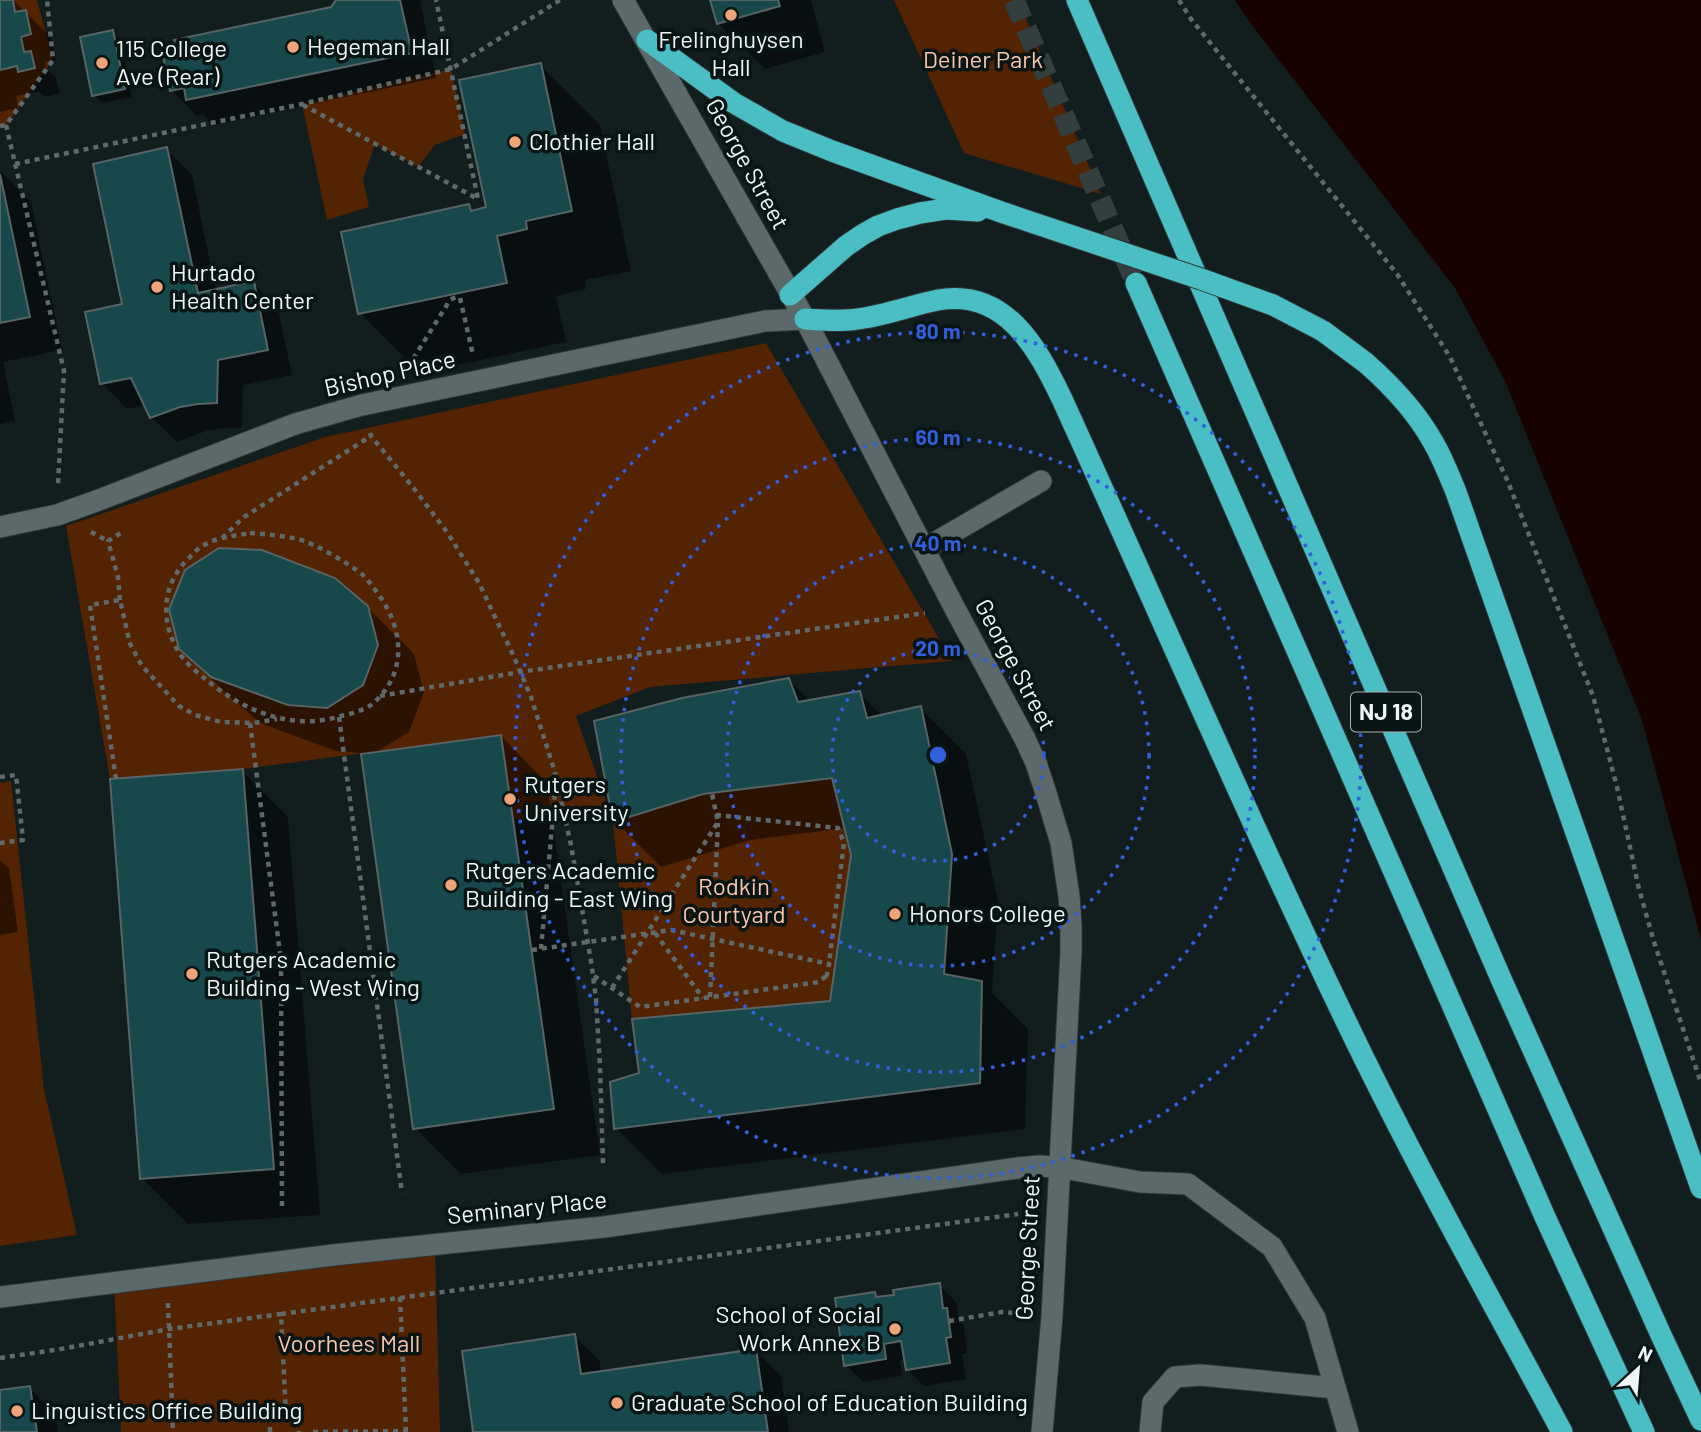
<svg xmlns="http://www.w3.org/2000/svg" width="1701" height="1432" viewBox="0 0 1701 1432" font-family="Barlow,sans-serif">
<rect width="100%" height="100%" fill="#121d1e"/>
<path fill="#532302" d="M0 0H37L53 60 6 125 0 126Z
M894 0H1018L1101 194 964 153Z
M451 69 465 134 435 145 418 167 375 144 363 179 369 207 327 220 302 104Z
M766 343 952 661 650 687 576 716 613 822 703 794 832 778 851 855 830 1001 632 1019 613 822 514 819 501 735 243 769 110 779 66 526 325 437Z
M11 781 44 1089 77 1235 0 1246V783Z
M435 1244 440 1432H121L114 1283Z"/>
<path fill="#180200" d="M1235 0H1701V939L1642 720 1505 381 1455 288 1251 24Z"/>
<path fill="#0007" d="M0 0H13L51 37 56 60 45 62 46 68 56 78 60 93 45 97 39 91 16 96 18 108 0 112Z
M338 0H420L436 78 213 125 203 114 197 116 172 90 332 9Z
M712 0H811L825 52 765 69 718 23Z
M112 32 120 40 132 97 102 103 94 95Z
M540 65 600 125 631 271 585 280 586 289 556 296 566 342 420 373 360 313 468 206 474 212 488 209Z
M167 150 192 175 216 291 253 283 278 309 292 375 243 385 242 428H224L206 431 177 442 151 417 146 405 127 409 102 383Z
M0 171 31 202 62 350 3 362 15 421 0 424Z
M367 607 414 654 424 692 409 732 373 754 501 736 547 783 600 1155 461 1174 415 1128 362 753 336 751 260 723 228 695 181 649Z
M789 680 811 702 859 693 883 717 920 708 966 754 998 901 992 993 1028 1029 1025 1129 662 1174 616 1128 832 1002 853 855 846 828 750 840 661 867 615 821Z
M242 771 288 817 320 1215 188 1224 142 1178Z
M0 860 9 868 18 932 0 935Z
M939 1285 956 1302 959 1321 964 1326 967 1353 962 1354 966 1379 924 1386 907 1369 906 1359 900 1360 902 1376 863 1382 846 1365 875 1294 879 1298 896 1296Z
M574 1336 600 1361 601 1373 756 1351 781 1376 789 1432H475Z
M29 1388 55 1413 58 1432H0V1392Z"/>
<path fill="#17484b" stroke="#576364" stroke-width="2" d="M0 0H13L15 12 26 10 31 34 21 37 24 52 31 51 35 68 18 72 17 66 0 70Z
M336 0H400L412 53 186 100 184 88 170 91 163 56 177 53 174 40 331 7Z
M710 0H778L780 6 717 24Z
M113 30 125 89 92 96 80 37Z
M541 63 572 211 526 221 527 229 497 236 507 283 358 314 341 232 469 204 471 211 486 207 459 80Z
M167 147 198 293 254 281 268 350 218 360 217 403 198 404 180 407 150 418 131 378 100 384 85 312 122 304 93 164Z
M0 174 30 317 0 323Z
M219 548 262 550 335 578 368 606 378 645 363 685 327 708 288 705 211 677 179 649 169 609 185 570Z
M789 678 798 702 860 691 867 718 921 706 952 854 944 974 982 981 980 1083 614 1129 610 1082 639 1073 632 1019 830 1001 851 855 832 778 703 794 613 822 594 721 682 698Z
M501 735 554 1109 413 1129 361 754Z
M243 769 274 1169 140 1179 110 779Z
M940 1283 943 1308H947L951 1337 946 1338 950 1363 906 1370 901 1341 884 1344 886 1359 844 1366 835 1298 875 1292 876 1297 894 1295 893 1290Z
M575 1334 581 1374 756 1349 768 1432H473L462 1351Z
M30 1386 37 1432H0V1390Z"/>
<g fill="none" stroke-linecap="round" stroke-linejoin="round">
<path stroke="#333e3e" stroke-width="21" stroke-dasharray="21 10" stroke-linecap="butt" d="M1014 0 1136 283"/>
<defs>
<path id="minor" d="M623 0 805 319 953 605 1025 739 1036 763 1045 790 1061 843 1069 896 1071 925V952L1052 1316 1042 1432
M0 527 57 515 99 500 295 424 362 405 765 321 805 319
M924 549 1041 481
M0 1297 333 1255 604 1227 1018 1168 1039 1166 1058 1167 1140 1182 1188 1184 1272 1247 1315 1318 1348 1432
M1150 1432 1153 1402 1175 1377 1201 1375 1335 1388"/>
<path id="highway" d="M1077 0 1502 981 1661 1335 1701 1420
M647 40 734 103 783 131 832 151 1001 212
M1136 283 1545 1217 1644 1432
M790 295 846 246 862 235 878 226 897 219 920 213 946 209 978 211
M805 319C824 320 845 322 864 318 889 314 913 305 938 300 1005 288 1037 347 1062 399 1160 614 1254 832 1357 1044 1421 1175 1493 1303 1562 1432
M1366 363C1392 386 1416 411 1433 442 1442 457 1449 475 1456 492L1701 1188"/>
</defs>
<use href="#minor" stroke="#313738" stroke-width="23"/>
<use href="#highway" stroke="#313738" stroke-width="23"/>
<path stroke="#60696a" stroke-width="4.5" stroke-dasharray="5 5" stroke-linecap="butt" d="M1179 0 1191 19 1397 274 1450 357 1508 482 1593 696 1617 787 1639 889 1654 942 1701 1083
M303 105 478 199 436 0
M6 125 64 371 58 484
M0 126 6 125 53 60 47 0
M15 164 302 104 451 69 560 0
M408 367 450 300 456 297 460 298 473 355
M370 433 371 436 412 486 447 532 479 583 514 657 531 697 554 769 571 845 591 961 596 999 600 1067 603 1164
M91 532 108 541
M250 533C266 534 282 536 298 539 316 544 348 563 363 575 368 580 372 586 376 591 404 627 409 674 371 705 364 710 350 714 341 716 294 731 245 712 208 681 198 673 185 663 178 651 160 621 162 584 188 559 193 554 198 548 204 545 218 537 234 536 250 533Z
M222 538 244 517 371 436
M120 600 118 577 108 541 121 533
M380 696 520 672 925 613
M339 717 402 1193
M250 723 281 961 282 1210
M0 777 16 775 23 840 0 843
M116 779 90 605 120 600 130 644 142 666 179 706 195 715 221 722 254 723 277 719
M716 815 838 828 844 843 829 964
M655 933 703 998
M541 949 556 782
M532 950 671 930 829 964 827 975 834 976
M594 976 640 1007 819 982 827 975
M612 988 718 822 712 794
M710 997 718 823
M400 1297 406 1432
M168 1303 173 1432
M281 1314 1018 1214
M949 1321 1002 1312 1026 1314
M0 1358 61 1349 169 1329 281 1314 286 1416
M270 1432V1415L299 1417V1432
M313 1432 406 1431"/>
<use href="#minor" stroke="#5c696a" stroke-width="21"/>
<use href="#highway" stroke="#49bec5" stroke-width="21"/>
<defs>
<path id="highway-bridge" d="M1001 212 1201 279 1273 305 1323 331 1366 363"/>
</defs>
<use href="#highway-bridge" stroke="#313738" stroke-width="23" stroke-linecap="butt"/>
<use href="#highway-bridge" stroke="#49bec5" stroke-width="21"/>
</g>
<g fill="none" stroke="#325fdb" stroke-width="3.5" stroke-dasharray="3.5 7">
<circle cx="938" cy="755" r="106"/>
<circle cx="938" cy="755" r="211"/>
<circle cx="938" cy="755" r="317"/>
<circle cx="938" cy="755" r="423"/>
</g>
<g fill="#efa378" stroke="#091414" stroke-width="2.5">
<circle cx="731" cy="15" r="7"/>
<circle cx="293" cy="47" r="7"/>
<circle cx="102" cy="63" r="7"/>
<circle cx="515" cy="142" r="7"/>
<circle cx="157" cy="287" r="7"/>
<circle cx="510" cy="799" r="7"/>
<circle cx="451" cy="885" r="7"/>
<circle cx="895" cy="914" r="7"/>
<circle cx="192" cy="974" r="7"/>
<circle cx="895" cy="1329" r="7"/>
<circle cx="617" cy="1403" r="7"/>
<circle cx="17" cy="1411" r="7"/>
</g>
<g text-anchor="middle" stroke-width="7" stroke-linejoin="round" paint-order="stroke">
<rect fill="#091414" stroke="#aab2b2" stroke-width="2" x="1351" y="692.5" width="70" height="39" rx="5"/>
<g font-size="23" font-weight="bold" fill="#eff6f6">
<text x="1386" y="720">NJ 18</text>
</g>
<g font-size="24" fill="#eff6f6" stroke="#091414" text-anchor="start">
<text x="731" y="48" text-anchor="middle">Frelinghuysen<tspan x="731" dy="28">Hall</tspan></text>
<text x="307" y="55">Hegeman Hall</text>
<text x="116" y="57">115 College<tspan x="116" dy="28">Ave (Rear)</tspan></text>
<text x="529" y="150">Clothier Hall</text>
<text x="171" y="281">Hurtado<tspan x="171" dy="28">Health Center</tspan></text>
<text x="524" y="793">Rutgers<tspan x="524" dy="28">University</tspan></text>
<text x="465" y="879">Rutgers Academic<tspan x="465" dy="28">Building - East Wing</tspan></text>
<text x="909" y="922">Honors College</text>
<text x="206" y="968">Rutgers Academic<tspan x="206" dy="28">Building - West Wing</tspan></text>
<text x="881" y="1323" text-anchor="end">School of Social<tspan x="881" dy="28">Work Annex B</tspan></text>
<text x="631" y="1411">Graduate School of Education Building</text>
<text x="31" y="1419">Linguistics Office Building</text>
</g>
<g font-size="24" fill="#fbc7ab" stroke="#091414">
<text x="983" y="68">Deiner Park</text>
<text x="734" y="895">Rodkin<tspan x="734" dy="28">Courtyard</tspan></text>
<text x="349" y="1352">Voorhees Mall</text>
</g>
<g font-size="24" fill="#eff6f6" stroke="#091414">
<text transform="translate(747 164) rotate(61)" y="8">George Street</text>
<text transform="translate(390 374) rotate(-13)" y="8">Bishop Place</text>
<text transform="translate(1015 665) rotate(62)" y="8">George Street</text>
<text transform="translate(527 1208) rotate(-6)" y="8">Seminary Place</text>
<text transform="translate(1028 1248) rotate(-87)" y="8">George Street</text>
</g>
</g>
<circle cx="938" cy="755" r="10" fill="#325fdb" stroke="#091414" stroke-width="3.5"/>
<g font-size="21" text-anchor="middle" font-weight="bold" fill="#325fdb" stroke="#091414" stroke-width="7" stroke-linejoin="round" paint-order="stroke">
<text x="938" y="339">80 m</text>
<text x="938" y="445">60 m</text>
<text x="938" y="551">40 m</text>
<text x="938" y="656">20 m</text>
</g>
<g transform="translate(1638 1369) rotate(26)" stroke="#091414" stroke-width="5" paint-order="stroke">
<path d="M0-5L12 26L0 18L-12 26Z" fill="#eff6f6"/>
<text y="-10" font-size="19" font-weight="bold" text-anchor="middle" fill="#eff6f6">N</text>
</g>
</svg>
